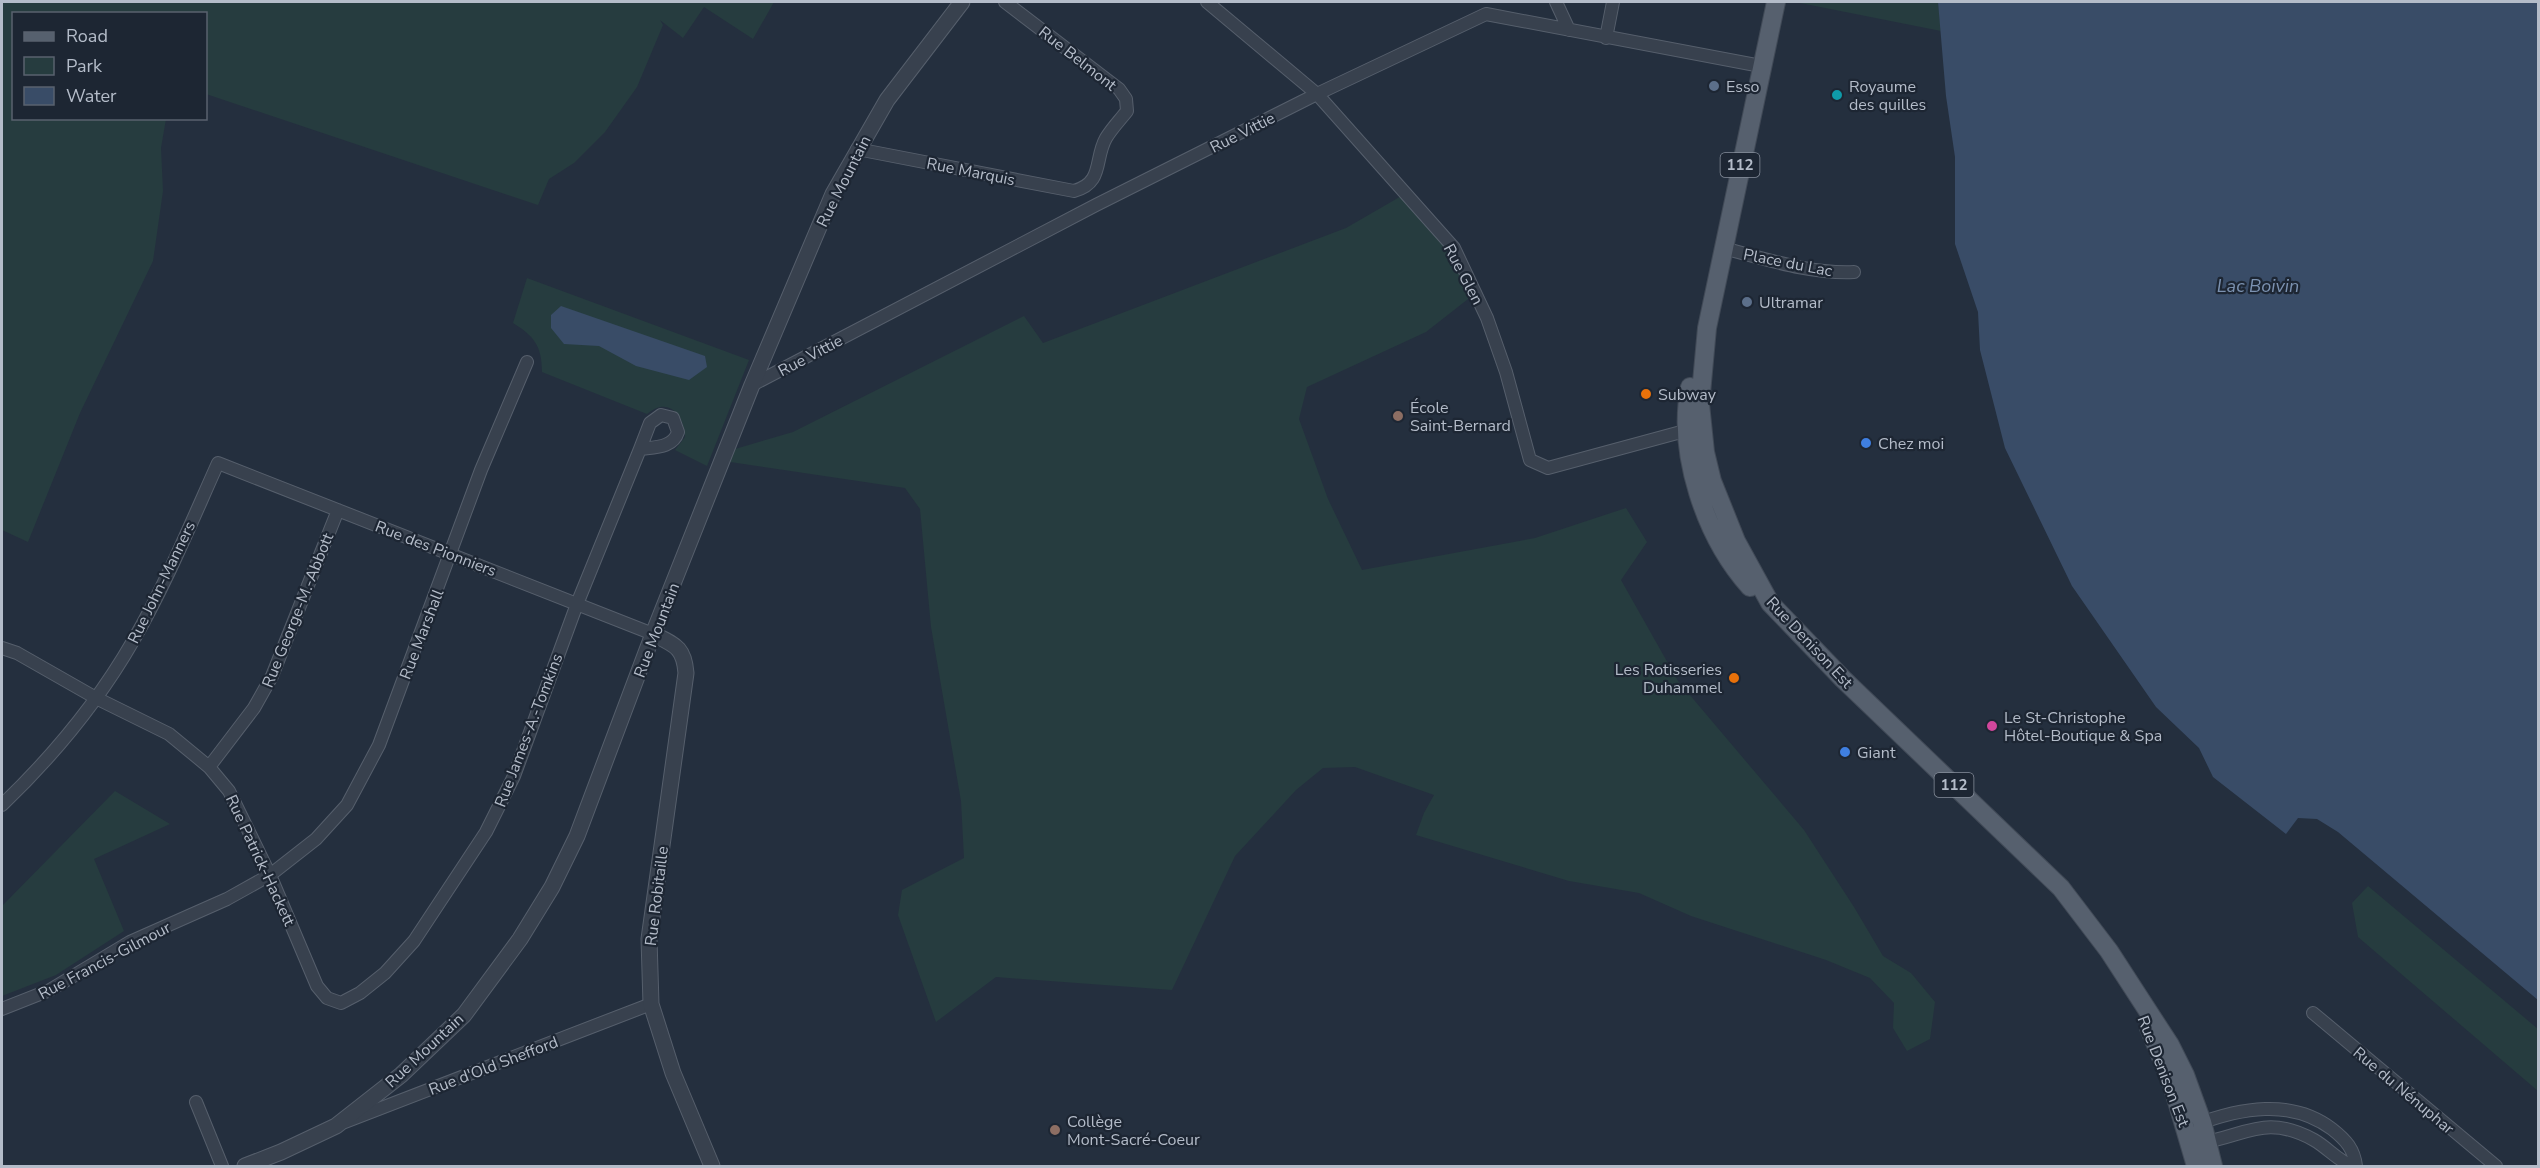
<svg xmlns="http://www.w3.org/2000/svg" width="2540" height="1168" viewBox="0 0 2540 1168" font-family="'Nunito Sans',sans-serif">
<rect width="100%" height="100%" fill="#242f3e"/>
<path fill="#263c3f" d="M2 2H774L753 39 704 7 683 38 660 20 663 25 637 87 605 132 574 163 549 179 538 205 206 94V14H14V118L166 119 161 148 163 191 153 261 80 413 28 542 2 530Z
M1795 2H1938L1941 31Z
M1410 191 1477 292 1426 332 1307 387 1299 419 1328 499 1362 570 1535 538 1626 508 1647 542 1621 580 1678 681 1804 830 1854 907 1883 956 1911 973 1935 1002 1930 1039 1907 1051 1893 1028 1894 1003 1870 978 1826 960 1691 916 1639 893 1569 881 1416 835 1424 813 1434 795 1355 767 1323 768 1296 790 1235 856 1172 990 996 977 936 1022 898 915 902 890 964 858 961 801 931 627 920 509 905 488 730 462 735 449 793 432 1024 316 1043 343 1346 228Z
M527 278 749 360 707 466 675 450 685 437C684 414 668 396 647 414L542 372C542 346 534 336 513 323Z
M115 791 170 824 94 859 124 931 56 975 2 996V906Z
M2368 886 2538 1029V1091L2358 937 2352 903Z"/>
<path fill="#394c67" d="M1938 2H2538V1000L2338 832 2317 819 2298 818 2286 834 2213 777 2199 748 2156 707 2072 586 2005 448 1980 350 1978 312 1955 244V157L1946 96Z
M561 306 705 356 707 367 689 380 636 366 599 346 564 344 551 328V315Z"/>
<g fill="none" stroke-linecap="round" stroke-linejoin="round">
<defs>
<path id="minor" d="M1207 2 1317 94 1454 248 1487 318 1506 372 1530 460 1548 468 1692 429
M1556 2 1569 30
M1606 38 1613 2
M857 149 1074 191C1104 183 1094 159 1106 138 1112 128 1120 120 1127 111L1126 99 1119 89 1005 2
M1723 248C1766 259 1810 274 1854 272
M752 385 1096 205 1317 94 1486 14 1761 66
M2 648 17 653 96 698 169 734 209 767 229 791 270 875 317 986 327 998 341 1003 360 993 385 973 414 941 486 832 514 776 577 604 640 449 650 423 661 415 673 418 678 432C673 448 655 447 640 449
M209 767 254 708 272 676 338 510
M2 805C52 757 98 702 133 641 166 584 191 523 218 463L653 634
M2 1009 50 990 130 942 227 899 270 875 316 839 347 805 379 745 481 470 527 362
M2313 1013 2496 1166
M196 1102 222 1166
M345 1122 651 1004
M2195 1125C2240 1108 2291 1098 2332 1129 2346 1140 2354 1149 2356 1166
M2200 1143C2246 1136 2265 1113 2314 1140 2328 1148 2337 1160 2352 1166"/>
<path id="tertiary" d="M653 634C675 645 684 647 686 673L649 939 651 1004 673 1073 712 1166
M245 1166 281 1152 336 1126 401 1075 464 1015 520 939 552 887 577 836 653 634 752 385 833 194 887 100 962 2"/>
<path id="primary" d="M1776 2 1707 328 1700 404 1705 452 1712 481 1736 541 1770 603 1843 679 2061 888 2109 951 2170 1045 2185 1075 2202 1122 2213 1166
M1690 387C1677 453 1705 537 1750 587
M2149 1028 2171 1081 2196 1166"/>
</defs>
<use href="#minor" stroke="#565f6c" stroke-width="14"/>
<use href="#tertiary" stroke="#565f6c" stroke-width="17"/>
<use href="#primary" stroke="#414a57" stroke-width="20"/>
<use href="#minor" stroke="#38414e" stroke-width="12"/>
<use href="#tertiary" stroke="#38414e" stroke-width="15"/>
<use href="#primary" stroke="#56606e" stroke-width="18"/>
</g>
<g fill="#5c6f8a" stroke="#1d2633" stroke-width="2">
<circle cx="1714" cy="86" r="6"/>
<circle cx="1747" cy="302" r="6"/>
</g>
<circle fill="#0f9aa8" stroke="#1d2633" stroke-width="2" cx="1837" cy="95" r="6"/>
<g fill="#e8710a" stroke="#1d2633" stroke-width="2">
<circle cx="1646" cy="394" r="6"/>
<circle cx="1734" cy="678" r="6"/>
</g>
<g fill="#8d6e63" stroke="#1d2633" stroke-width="2">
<circle cx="1398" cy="416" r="6"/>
<circle cx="1055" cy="1130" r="6"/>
</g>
<g fill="#3f7fe0" stroke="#1d2633" stroke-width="2">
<circle cx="1866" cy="443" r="6"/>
<circle cx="1845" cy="752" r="6"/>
</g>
<circle fill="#d1479c" stroke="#1d2633" stroke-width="2" cx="1992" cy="726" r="6"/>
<g text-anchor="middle" stroke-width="4.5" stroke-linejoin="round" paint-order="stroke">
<g fill="#1d2633" stroke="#878f9c" stroke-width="1.5">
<rect x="1720.5" y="153" width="39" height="24" rx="4.5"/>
<rect x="1934.5" y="773" width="39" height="24" rx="4.5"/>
</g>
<g font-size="15" font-weight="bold" fill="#b4bcc9">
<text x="1740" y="170">112</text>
<text x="1954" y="790">112</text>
</g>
<g font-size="16" fill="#b4bcc9" stroke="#1d2633">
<text transform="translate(1078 58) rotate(38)" y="6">Rue Belmont</text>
<text transform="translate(1242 132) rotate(-27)" y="6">Rue Vittie</text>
<text transform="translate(971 171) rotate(11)" y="6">Rue Marquis</text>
<text transform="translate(843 181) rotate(-63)" y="6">Rue Mountain</text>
<text transform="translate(1788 262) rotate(11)" y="6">Place du Lac</text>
<text transform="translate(1464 274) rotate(62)" y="6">Rue Glen</text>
<text transform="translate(810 355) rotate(-28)" y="6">Rue Vittie</text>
<text transform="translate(436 548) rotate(21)" y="6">Rue des Pionniers</text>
<text transform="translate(161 582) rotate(-64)" y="6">Rue John-Manners</text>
<text transform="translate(297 610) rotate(-68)" y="6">Rue George-M.-Abbott</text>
<text transform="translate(656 630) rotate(-69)" y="6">Rue Mountain</text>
<text transform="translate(421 634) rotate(-69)" y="6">Rue Marshall</text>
<text transform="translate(1810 642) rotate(47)" y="6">Rue Denison Est</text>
<text transform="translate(528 730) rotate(-69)" y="6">Rue James-A.-Tomkins</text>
<text transform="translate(261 860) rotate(65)" y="6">Rue Patrick-Hackett</text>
<text transform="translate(656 896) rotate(-83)" y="6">Rue Robitaille</text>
<text transform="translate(104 960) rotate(-28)" y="6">Rue Francis-Gilmour</text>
<text transform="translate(424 1050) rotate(-43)" y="6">Rue Mountain</text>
<text transform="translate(493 1065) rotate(-21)" y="6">Rue d'Old Shefford</text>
<text transform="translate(2164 1071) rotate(69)" y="6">Rue Denison Est</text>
<text transform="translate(2404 1090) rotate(40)" y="6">Rue du Nénuphar</text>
</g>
<g font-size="16" fill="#b4bcc9" stroke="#1d2633" text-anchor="start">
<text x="1726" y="92">Esso</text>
<text x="1849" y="92">Royaume<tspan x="1849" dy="18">des quilles</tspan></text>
<text x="1759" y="308">Ultramar</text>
<text x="1658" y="400">Subway</text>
<text x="1410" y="413">École<tspan x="1410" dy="18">Saint-Bernard</tspan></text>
<text x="1878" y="449">Chez moi</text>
<text x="1722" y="675" text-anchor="end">Les Rotisseries<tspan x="1722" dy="18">Duhammel</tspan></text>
<text x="2004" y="723">Le St-Christophe<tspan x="2004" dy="18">Hôtel-Boutique &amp; Spa</tspan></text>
<text x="1857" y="758">Giant</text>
<text x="1067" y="1127">Collège<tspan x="1067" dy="18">Mont-Sacré-Coeur</tspan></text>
</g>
<g font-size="18" font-style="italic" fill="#7c92b1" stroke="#1d2633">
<text x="2258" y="292">Lac Boivin</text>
</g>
</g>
<rect width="2540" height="1168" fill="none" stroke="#b4bcc9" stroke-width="6"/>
<rect x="12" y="12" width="195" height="108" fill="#1d2633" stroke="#59626f" stroke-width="1.5"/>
<rect x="24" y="32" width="30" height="9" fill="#56606e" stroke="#59626f" stroke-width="1.5"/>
<text x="66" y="42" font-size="18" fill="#b4bcc9">Road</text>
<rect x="24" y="57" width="30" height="18" fill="#263c3f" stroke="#59626f" stroke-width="1.5"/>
<text x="66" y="72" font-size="18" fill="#b4bcc9">Park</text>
<rect x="24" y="87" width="30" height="18" fill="#394c67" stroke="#59626f" stroke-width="1.5"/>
<text x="66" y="102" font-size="18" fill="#b4bcc9">Water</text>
</svg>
